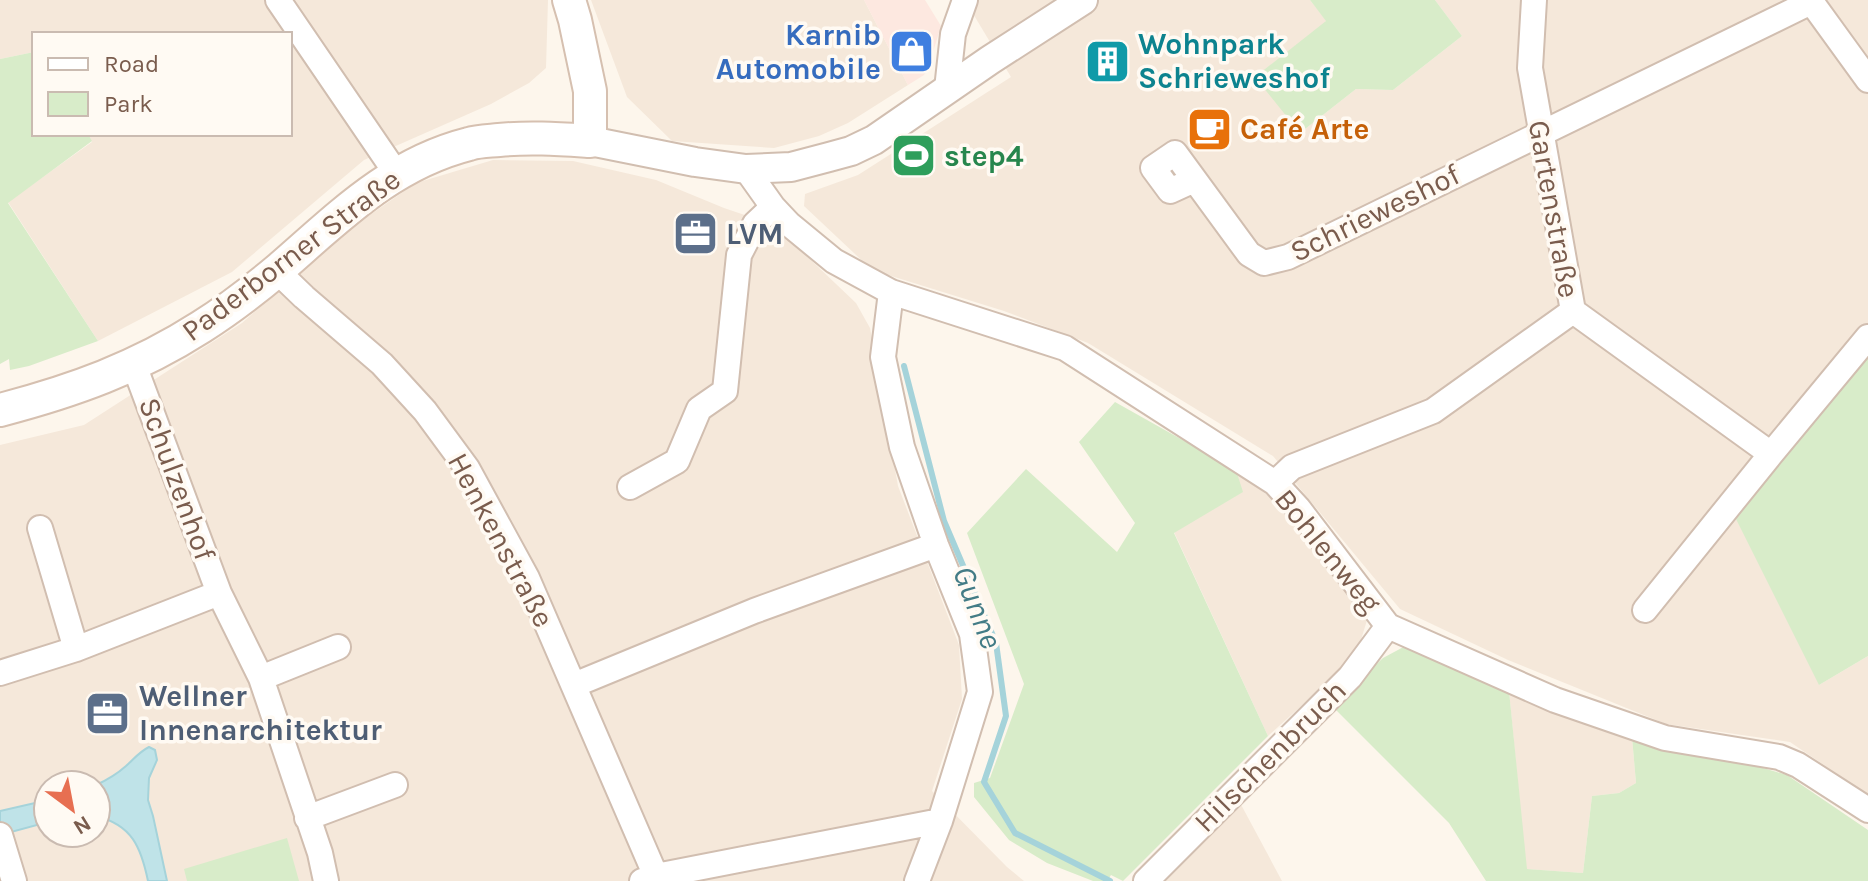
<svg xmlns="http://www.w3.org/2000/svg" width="1868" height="881" viewBox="0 0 1868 881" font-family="Karla,sans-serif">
<rect width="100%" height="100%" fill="#fdf6ec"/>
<path fill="#f5e8da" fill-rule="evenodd" d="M0 0H548L546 68 529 83 491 104 364 160 232 272 98 341 8 202 92 142 88 134H290V34H34V52L0 59Z
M591 0H864L908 85 848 123 819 136 774 148 672 141 627 97Z
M974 0H1310L1326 20 1300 133 1356 89 1393 90 1462 36 1435 0H1868V355L1819 685 1868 656V795L1790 742 1666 724 1508 660 1400 609 1273 456 1088 343 1004 311 872 270 804 206 805 194 858 175 1011 77 972 12Z
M493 160 573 161 656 180 724 208 774 225 856 303 870 328 898 486 959 645 962 699 932 791 1007 867 1024 881H0V445L84 425 242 323 341 235 416 183ZM48 785H96V833H48Z
M1236 470 1288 512 1368 617 1356 656 1268 736 1174 532 1242 492Z
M1509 691 1553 712 1632 737 1636 783 1619 793 1592 796 1583 873 1526 869Z
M1238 799 1282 881H1155Z"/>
<path fill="#fde8e0" d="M864 0H925L941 26 928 68 924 75 908 85Z"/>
<path fill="#d8ecc9" d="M1310 0H1435L1462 36 1393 90 1356 89 1300 133 1255 77 1326 21Z
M34 52V134H88L92 141 8 203 98 341 29 366 10 370 9 359 0 364V59Z
M1868 355V656L1819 685 1736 519Z
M1115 402 1236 470 1243 492 1174 533 1268 736 1123 881 1111 875 1107 881H1093L1047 863 1009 840 974 797V783L990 778 1024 684 967 533 1026 469 1117 552 1135 523 1079 442Z
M1409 644 1509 691 1527 869 1583 873 1592 796 1619 793 1636 783 1632 737 1674 752 1753 765 1787 775 1868 830V881H1486L1449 823 1332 706 1383 658Z
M287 838 299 881H187L184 869Z"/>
<path fill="#bfe3e8" stroke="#a5d3da" stroke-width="2" d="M149 747 155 750 157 760 149 778 148 800 153 816 167 881H148C141 847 132 825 96 816V785C107 780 117 774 126 766 134 759 139 752 149 747Z
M48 800V822L0 835V811Z"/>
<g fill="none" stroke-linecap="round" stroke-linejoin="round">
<path stroke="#a5d3da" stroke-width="6" d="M904 366 944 521 996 643 1006 716 984 782 1015 833 1110 881"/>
<defs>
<path id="minor" d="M278 0 396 173
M1810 0 1868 80
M947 89 953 34 965 0
M746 169 773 207 789 224 834 261 891 292 1065 348 1275 483 1298 508 1388 626 1555 700 1665 738 1779 757 1798 765 1868 810
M1194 180 1170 191 1153 168 1175 153 1249 254 1264 263 1288 257 1811 2
M277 271 304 297 382 364 425 411 467 468 527 578 658 881
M891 292 883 357 902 447 936 545 972 634 980 692 940 821 917 881
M1573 311 1771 454
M134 365 219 593 261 678 320 853 326 881
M1275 483 1292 467 1433 411 1573 311 1530 68 1534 0
M630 487 677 461 699 409 725 391 739 255 755 224 773 207
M40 528 76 649
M1645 610 1771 454 1868 337
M0 673 76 649 219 593
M261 678 338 647
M574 685 754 611 936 545
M307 818 395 785
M0 835 14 881
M642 881 656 876 940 821
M1146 881 1350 677 1388 626"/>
<path id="tertiary" d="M590 141 695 162 746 169 791 167 829 157 851 151 874 140 990 60 1083 0"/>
<path id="secondary" d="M0 410C73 391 137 368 201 327 228 310 254 290 279 269 338 218 390 164 469 144 478 141 489 141 499 140 530 137 558 139 590 141V91L575 20 569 0"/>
</defs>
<use href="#minor" stroke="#d1beb0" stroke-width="28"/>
<use href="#tertiary" stroke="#d1beb0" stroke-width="32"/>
<use href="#secondary" stroke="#d6c0b0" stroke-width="36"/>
<use href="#minor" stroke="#fff" stroke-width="24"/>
<use href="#tertiary" stroke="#fff" stroke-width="28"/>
<use href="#secondary" stroke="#fff" stroke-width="32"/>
</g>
<defs>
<symbol id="shop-square" viewBox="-11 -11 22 22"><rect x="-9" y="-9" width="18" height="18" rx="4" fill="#3f7fe0" stroke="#fffaf3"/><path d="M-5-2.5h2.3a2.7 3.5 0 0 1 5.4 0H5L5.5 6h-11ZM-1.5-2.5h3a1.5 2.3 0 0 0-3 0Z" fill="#fff"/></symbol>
<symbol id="building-square" viewBox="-11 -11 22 22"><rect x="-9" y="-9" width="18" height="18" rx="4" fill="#0f9aa8" stroke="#fffaf3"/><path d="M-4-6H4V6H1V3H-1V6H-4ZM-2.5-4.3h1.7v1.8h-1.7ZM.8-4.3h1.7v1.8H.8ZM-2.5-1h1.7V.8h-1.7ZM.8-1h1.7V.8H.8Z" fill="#fff"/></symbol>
<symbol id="cafe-square" viewBox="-11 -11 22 22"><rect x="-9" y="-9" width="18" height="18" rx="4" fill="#e8710a" stroke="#fffaf3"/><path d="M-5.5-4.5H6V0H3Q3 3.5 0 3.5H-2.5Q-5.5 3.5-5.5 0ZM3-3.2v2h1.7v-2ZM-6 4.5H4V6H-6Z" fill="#fff"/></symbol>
<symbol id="stadium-square" viewBox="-11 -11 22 22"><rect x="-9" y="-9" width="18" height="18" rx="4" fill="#2e9e5b" stroke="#fffaf3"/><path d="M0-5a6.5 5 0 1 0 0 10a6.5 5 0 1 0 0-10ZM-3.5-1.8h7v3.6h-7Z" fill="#fff"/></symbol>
<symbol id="office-square" viewBox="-11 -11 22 22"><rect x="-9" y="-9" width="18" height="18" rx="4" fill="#5c6f8a" stroke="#fffaf3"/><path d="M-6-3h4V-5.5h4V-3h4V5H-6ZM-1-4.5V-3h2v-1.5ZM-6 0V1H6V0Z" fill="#fff"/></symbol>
</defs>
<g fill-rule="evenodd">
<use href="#shop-square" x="886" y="26" width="51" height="51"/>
<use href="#building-square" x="1082" y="36" width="51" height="51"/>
<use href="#cafe-square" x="1184" y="104" width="51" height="51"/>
<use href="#stadium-square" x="888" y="130" width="51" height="51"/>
<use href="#office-square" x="670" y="208" width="51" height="51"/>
<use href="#office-square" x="82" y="688" width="51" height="51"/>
</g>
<g text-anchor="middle" stroke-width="7" stroke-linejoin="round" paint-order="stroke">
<g font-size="30" font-weight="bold" fill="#366cbe" stroke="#fffaf3" text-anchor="end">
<text x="881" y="45">Karnib<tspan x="881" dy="34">Automobile</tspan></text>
</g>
<g font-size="30" font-weight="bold" fill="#0d838f" stroke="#fffaf3" text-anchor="start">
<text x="1138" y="54">Wohnpark<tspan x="1138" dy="34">Schrieweshof</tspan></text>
</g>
<g font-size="30" font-weight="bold" fill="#c56008" stroke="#fffaf3" text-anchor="start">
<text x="1240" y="139">Café Arte</text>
</g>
<g font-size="30" font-weight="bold" fill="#27864d" stroke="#fffaf3" text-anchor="start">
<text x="944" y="166">step4</text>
</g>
<g font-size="30" fill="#7a5c4d" stroke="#fffaf3">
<text transform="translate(1554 209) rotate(80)" y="10">Gartenstraße</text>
<text transform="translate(1375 213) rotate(-26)" y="10">Schrieweshof</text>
<text transform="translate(291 255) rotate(-37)" y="10">Paderborner Straße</text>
<text transform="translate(177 479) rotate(70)" y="10">Schulzenhof</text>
<text transform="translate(501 540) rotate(62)" y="10">Henkenstraße</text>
<text transform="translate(1328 551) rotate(51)" y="10">Bohlenweg</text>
<text transform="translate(1270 756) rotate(-45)" y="10">Hilschenbruch</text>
</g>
<g font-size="30" font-weight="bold" fill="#4e5e75" stroke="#fffaf3" text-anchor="start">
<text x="726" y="244">LVM</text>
<text x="139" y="706">Wellner<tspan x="139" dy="34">Innenarchitektur</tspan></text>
</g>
<g font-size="32" font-style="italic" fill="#437c86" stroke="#fffaf3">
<text transform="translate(978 607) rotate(69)" y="11">Gunne</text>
</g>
</g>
<rect x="32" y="32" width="260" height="104" fill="#fffaf3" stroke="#cabbb1" stroke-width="2"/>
<rect x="48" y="58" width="40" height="12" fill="#ffffff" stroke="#cabbb1" stroke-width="2"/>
<text x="104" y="72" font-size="24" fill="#7a5c4d">Road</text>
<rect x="48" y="92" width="40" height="24" fill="#d8ecc9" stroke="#cabbb1" stroke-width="2"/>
<text x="104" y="112" font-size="24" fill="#7a5c4d">Park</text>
<g transform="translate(72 809) rotate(148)"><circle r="38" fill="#fffaf3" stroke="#cabbb1" stroke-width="2"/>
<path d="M0-6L14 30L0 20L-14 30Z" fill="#e76f51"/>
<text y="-12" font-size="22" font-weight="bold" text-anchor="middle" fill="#7a5c4d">N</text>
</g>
</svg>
